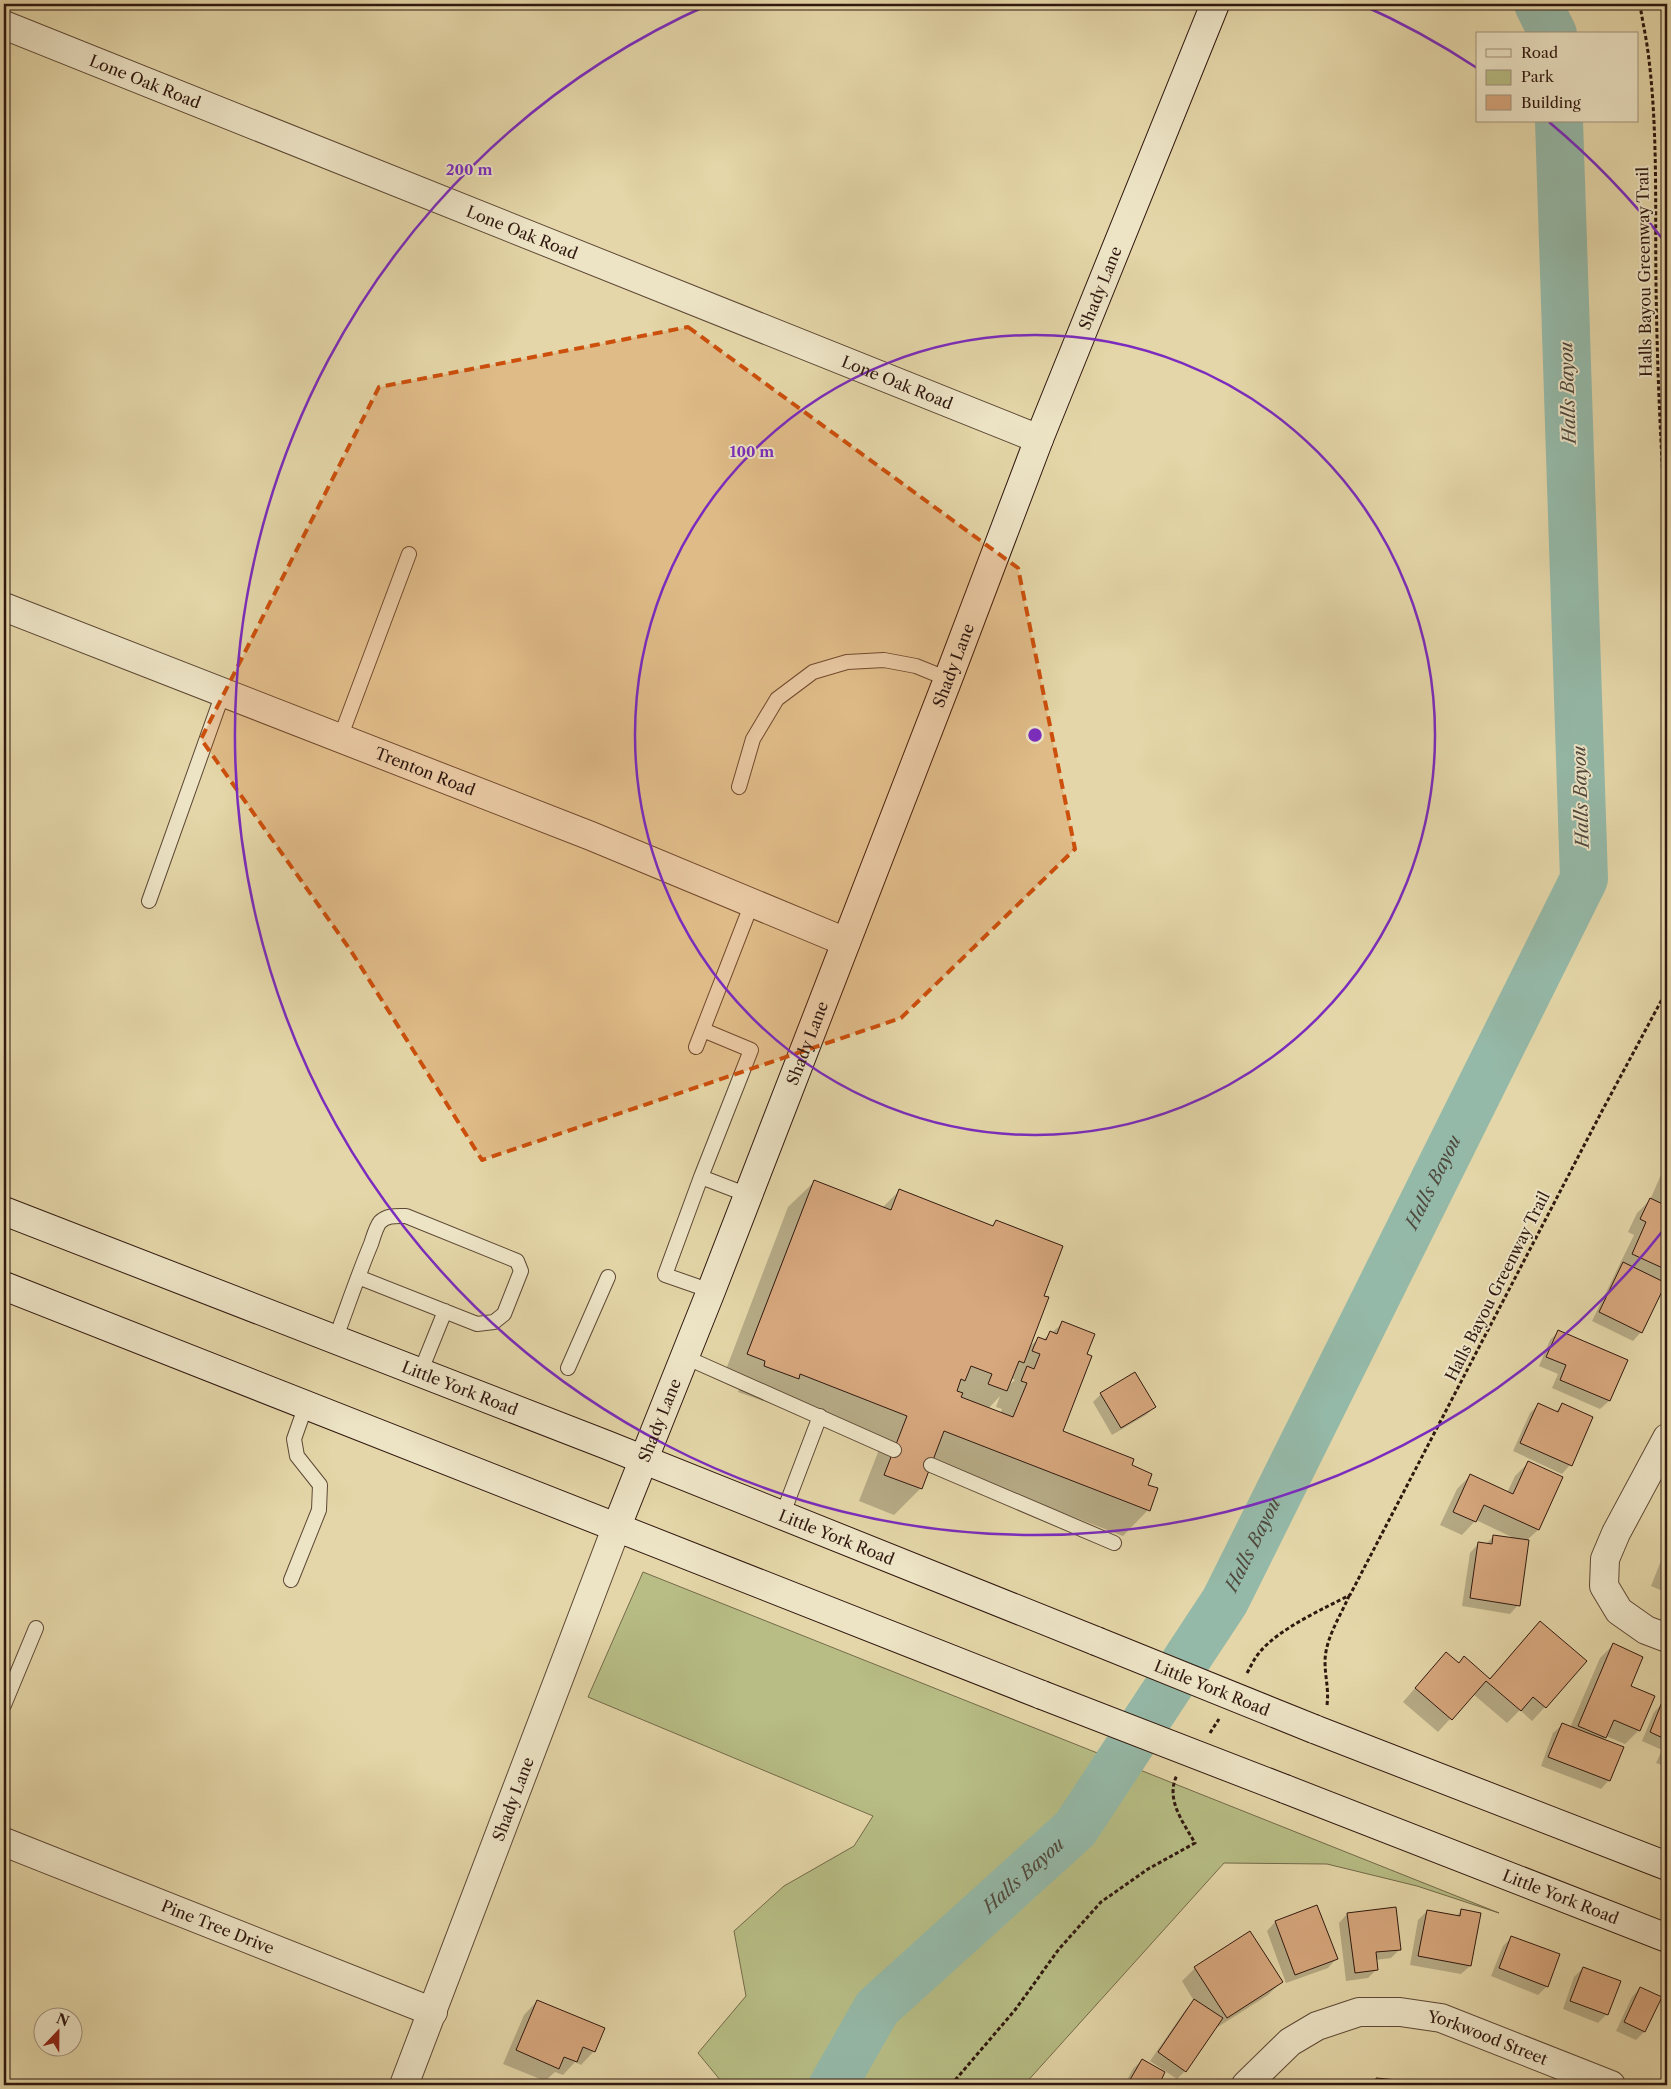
<svg xmlns="http://www.w3.org/2000/svg" width="1671" height="2089" viewBox="0 0 1671 2089" font-family="'Libre Caslon Text',serif">
<rect width="100%" height="100%" fill="#e4d6a8"/>
<filter id="stains"><feTurbulence type="fractalNoise" baseFrequency=".004" numOctaves="4"/><feColorMatrix values="0 0 0 0 .2 0 0 0 0 .09 0 0 0 0 .02 0 0 0 .5 -.17"/></filter>
<radialGradient id="worn" r=".72"><stop offset=".6" stop-color="#630" stop-opacity="0"/><stop offset="1" stop-color="#630" stop-opacity=".3"/></radialGradient>
<path fill="#b7bd85" stroke="#746a4a" d="M643 1572 1499 1913 1417 1886 1327 1864 1224 1863 1024 2085H720L721 2081 698 2053 746 1996 734 1931 784 1886 854 1846 873 1816 588 1697Z"/>
<path fill="#0003" fill-rule="evenodd" d="M1667 1161V1279L1664 1283 1641 1332 1633 1341 1592 1321 1634 1235 1628 1232 1637 1213 1650 1200Z
M814 1182 882 1208 899 1191 991 1227 996 1221 1042 1297 1027 1349 1039 1338 1043 1340 1063 1323 1085 1355 1061 1432 1130 1466 1147 1486 1148 1510 1123 1536 931 1462 920 1489 894 1515 859 1501 882 1442 775 1400 772 1404 738 1392 740 1387 722 1380 788 1207ZM1011 1378 1015 1380 1007 1387ZM1000 1396 996 1407 1002 1409 1000 1414 988 1409Z
M1559 1331 1609 1401 1600 1409 1552 1388 1558 1374 1539 1366 1550 1340Z
M1101 1394 1155 1407 1146 1415 1112 1435 1093 1402Z
M1563 1404 1570 1465 1562 1474 1513 1451 1530 1413 1538 1405 1555 1412Z
M1528 1463 1561 1478 1538 1530 1526 1541 1518 1605 1510 1614 1462 1606 1470 1553 1478 1544 1485 1545 1494 1536 1516 1539 1476 1520 1462 1535 1440 1525 1457 1489 1470 1476 1507 1493 1515 1476Z
M1667 1536V1593L1651 1586 1666 1548 1663 1547Z
M1540 1622 1545 1707 1532 1721 1520 1710 1507 1723 1473 1694 1438 1732 1403 1702 1433 1667 1458 1664 1489 1679Z
M1613 1645 1629 1687 1653 1697 1639 1730 1625 1744 1606 1736 1603 1740 1609 1780 1601 1789 1541 1766 1553 1733 1562 1725 1570 1728 1600 1658Z
M1663 1703 1667 1705V1767L1656 1763 1662 1750 1642 1741 1654 1712Z
M1462 1910 1470 1966 1461 1974 1410 1965 1418 1920 1427 1911 1456 1916Z
M1347 1914 1400 1949 1391 1958 1375 1960 1376 1970 1368 1978 1346 1981 1339 1923Z
M1275 1922 1336 1959 1328 1968 1286 1983 1267 1931Z
M1512 1937 1547 1986 1538 1995 1491 1976 1503 1946Z
M1195 1968 1281 1982 1268 1995 1213 2030 1185 2071 1177 2079 1150 2061 1186 2009 1194 2001 1182 1981Z
M1583 1968 1607 2014 1598 2023 1563 2009 1574 1977Z
M1640 1988 1644 2032 1636 2040 1616 2031 1632 1997Z
M537 2001 594 2051 581 2065 575 2062 563 2075 555 2072 545 2081 503 2064 524 2015Z
M1142 2060 1163 2072 1157 2085H1124L1133 2069Z
M1377 2080 1418 2083V2085H1371Z"/>
<g fill="none" stroke-linecap="round" stroke-linejoin="round">
<g stroke="#95b9a8" stroke-width="48">
<path d="M1538 4 1553 34"/>
<path id="s1" d="M833 2085 877 2008 1075 1829 1225 1601 1584 879 1559 121"/>
</g>
</g>
<path fill="#d7a77d" stroke="#30180f" d="M814 1180 891 1210 899 1189 993 1226 996 1220 1063 1246 1044 1296 1049 1297 1024 1363 1019 1361 1007 1391 988 1384 992 1374 971 1366 965 1381 961 1379 957 1391 963 1393 961 1397 1013 1417 1027 1383 1021 1381 1027 1366 1034 1369 1040 1354 1032 1351 1038 1337 1046 1340 1050 1331 1057 1334 1062 1321 1095 1334 1087 1354 1092 1356 1063 1431 1134 1459 1132 1465 1152 1474 1148 1485 1158 1488 1150 1511 944 1431 922 1489 884 1475 907 1416 800 1374 799 1379 764 1366 765 1361 747 1354Z
M1650 1198 1667 1206V1270L1632 1254 1646 1222 1640 1219Z
M1623 1262 1666 1283 1642 1333 1599 1312Z
M1558 1330 1628 1360 1610 1401 1560 1380 1566 1365 1546 1357Z
M1135 1372 1156 1407 1121 1428 1100 1393Z
M1538 1403 1558 1412 1562 1403 1593 1417 1572 1466 1520 1443Z
M1528 1461 1563 1477 1539 1530 1484 1505 1476 1522 1453 1512 1470 1474 1513 1494Z
M1493 1535 1529 1540 1520 1606 1470 1598 1478 1542 1492 1544Z
M1540 1621 1587 1661 1546 1708 1533 1697 1521 1711 1486 1681 1452 1720 1415 1688 1446 1652 1459 1663 1464 1656 1490 1679Z
M1613 1643 1643 1657 1631 1686 1655 1696 1640 1731 1614 1720 1606 1738 1578 1726Z
M1662 1702 1667 1704V1740L1650 1732Z
M1562 1723 1624 1747 1610 1781 1548 1757Z
M1317 1905 1338 1959 1295 1975 1275 1921Z
M1396 1907 1401 1950 1376 1952 1378 1970 1355 1973 1347 1913Z
M1461 1909 1481 1913 1471 1966 1418 1956 1427 1910 1460 1916Z
M1250 1931 1283 1982 1227 2018 1194 1967Z
M1511 1936 1560 1954 1548 1987 1499 1968Z
M1583 1967 1621 1981 1608 2015 1570 2001Z
M1640 1987 1662 1997 1645 2032 1624 2022Z
M1194 1999 1223 2018 1186 2072 1158 2052Z
M537 2000 605 2028 595 2052 583 2047 577 2062 564 2057 559 2069 516 2050Z
M1142 2059 1165 2072 1159 2085H1127Z
M1376 2078 1420 2082 1419 2085H1375Z"/>
<g fill="none" stroke-linecap="round" stroke-linejoin="round">
<defs>
<path id="lane" d="M340 738 409 554
M739 787 753 739 777 699 813 672 847 662 884 660 916 666 948 679
M149 901 223 693
M703 1030 751 1050 701 1177 665 1275 711 1291
M696 1047 752 903
M701 1177 748 1195
M335 1340C347 1308 358 1275 371 1244 373 1238 376 1227 380 1222 387 1215 396 1216 406 1216L517 1261 521 1271 504 1314 494 1322 477 1324 358 1277
M685 1357 894 1450
M568 1368 608 1277
M420 1373 445 1311
M931 1465 1114 1543
M782 1516 820 1416
M291 1580 319 1510 320 1485 297 1456 294 1439 306 1405
M4 1705 36 1628"/>
<g id="street">
<path id="s2" d="M4 25 1039 439"/>
<path id="s3" d="M4 607 591 836 846 942"/>
<path d="M1667 1438 1616 1533 1605 1559 1604 1586 1619 1611 1646 1630 1667 1638"/>
<path id="s4" d="M4 1842 433 2012"/>
<path id="s5" d="M404 2085 617 1526"/>
<path id="s6" d="M1246 2085 1290 2042 1317 2026 1359 2012H1400L1441 2018 1611 2085"/>
</g>
<g id="secondary">
<path id="s7" d="M4 1211 607 1445 1096 1641"/>
<path d="M4 1286 1042 1695"/>
<path id="s8" d="M617 1526 711 1291 948 679 1039 439 1215 4"/>
<path d="M1314 1729 1667 1866"/>
<path id="s9" d="M1285 1789 1667 1938"/>
</g>
</defs>
<use href="#lane" stroke="#5d4835" stroke-width="16"/>
<use href="#street" stroke="#5d4835" stroke-width="30"/>
<use href="#secondary" stroke="#30180f" stroke-width="30"/>
<path stroke="#30180f" stroke-width="3" stroke-dasharray="4 2.5" stroke-linecap="butt" d="M1640 4C1642 20 1646 36 1648 52 1658 128 1655 207 1656 283 1657 369 1661 455 1667 541
M1247 1673C1251 1666 1254 1659 1259 1653 1278 1629 1323 1609 1350 1595L1602 1111 1667 990
M1327 1705C1329 1689 1325 1677 1325 1662 1325 1639 1340 1617 1349 1596
M1210 1733 1219 1719
M951 2085 1015 2010 1059 1949 1101 1902 1148 1869 1195 1843C1183 1822 1165 1799 1177 1775"/>
<use href="#lane" stroke="#ede4c6" stroke-width="14"/>
<use href="#street" stroke="#ede4c6" stroke-width="28"/>
<use href="#secondary" stroke="#ede4c6" stroke-width="28"/>
<defs>
<g id="secondary-bridge">
<path id="s10" d="M1096 1641 1314 1729"/>
<path d="M1042 1695 1285 1789"/>
</g>
</defs>
<use href="#secondary-bridge" stroke="#30180f" stroke-width="30" stroke-linecap="butt"/>
<use href="#secondary-bridge" stroke="#ede4c6" stroke-width="28"/>
</g>
<path fill="#cc4f0c" fill-opacity="0.2" stroke="#cc4f0c" stroke-width="4" stroke-dasharray="10 6" stroke-linejoin="round" d="M688 327 1018 568 1075 849 901 1018 482 1160 351 951 201 739 379 387Z"/>
<g fill="none" stroke="#7b2cbf" stroke-width="2.5">
<circle cx="1035" cy="735" r="400"/>
<path d="M1665 1228A800 800 0 1 1 710 4M1360 4A800 800 0 0 1 1477 68M1549 122A800 800 0 0 1 1665 242"/>
</g>
<g text-anchor="middle" stroke-width="4" stroke-linejoin="round" paint-order="stroke">
<g font-size="16" fill="#30180f" stroke="#ede4c6">
<text dy="6" stroke="none"><textPath href="#s2" startOffset="152">Lone Oak Road</textPath></text>
<text dy="6" stroke="none"><textPath href="#s2" startOffset="558">Lone Oak Road</textPath></text>
<text transform="translate(1644 272) rotate(-91)" y="6">Halls Bayou Greenway Trail</text>
<text dy="6" stroke="none"><textPath href="#s8" startOffset="1329">Shady Lane</textPath></text>
<text dy="6" stroke="none"><textPath href="#s2" startOffset="962">Lone Oak Road</textPath></text>
<text dy="6" stroke="none"><textPath href="#s8" startOffset="924">Shady Lane</textPath></text>
<text dy="6" stroke="none"><textPath href="#s3" startOffset="452">Trenton Road</textPath></text>
<text dy="6" stroke="none"><textPath href="#s8" startOffset="519">Shady Lane</textPath></text>
<text transform="translate(1497 1286) rotate(-63)" y="6">Halls Bayou Greenway Trail</text>
<text dy="6" stroke="none"><textPath href="#s7" startOffset="489">Little York Road</textPath></text>
<text dy="6" stroke="none"><textPath href="#s8" startOffset="114">Shady Lane</textPath></text>
<text dy="6" stroke="none"><textPath href="#s7" startOffset="894">Little York Road</textPath></text>
<text dy="6" stroke="none"><textPath href="#s10" startOffset="125">Little York Road</textPath></text>
<text dy="6" stroke="none"><textPath href="#s5" startOffset="306">Shady Lane</textPath></text>
<text dy="6" stroke="none"><textPath href="#s9" startOffset="296">Little York Road</textPath></text>
<text dy="6" stroke="none"><textPath href="#s4" startOffset="230">Pine Tree Drive</textPath></text>
<text dy="6" stroke="none"><textPath href="#s6" startOffset="270">Yorkwood Street</textPath></text>
</g>
<g font-size="18" font-style="italic" fill="#4e483d" stroke="#ede4c6">
<text transform="translate(1568 393) rotate(-92)" y="6">Halls Bayou</text>
<text transform="translate(1581 797) rotate(-92)" y="6">Halls Bayou</text>
<text dy="6" stroke="none"><textPath href="#s1" startOffset="1096">Halls Bayou</textPath></text>
<text dy="6" stroke="none"><textPath href="#s1" startOffset="691">Halls Bayou</textPath></text>
<text dy="6" stroke="none"><textPath href="#s1" startOffset="286">Halls Bayou</textPath></text>
</g>
</g>
<circle cx="1035" cy="735" r="8" fill="#7b2cbf" stroke="#ede4c6" stroke-width="2.5"/>
<g font-size="15" text-anchor="middle" font-weight="bold" fill="#7b2cbf" stroke="#ede4c6" stroke-width="4" stroke-linejoin="round" paint-order="stroke">
<text x="469" y="175">200 m</text>
<text x="752" y="457">100 m</text>
</g>
<rect width="1671" height="2089" fill="none" stroke="#e4d6a8" stroke-width="20"/>
<rect x="5" y="5" width="1661" height="2079" fill="none" stroke="#30180f" stroke-width="2.5"/>
<rect x="10" y="10" width="1651" height="2069" fill="none" stroke="#30180f"/>
<rect x="1476" y="32" width="162" height="90" fill="#ede4c6" stroke="#a1927d"/>
<rect x="1486" y="49" width="25" height="8" fill="#ede4c6" stroke="#a1927d"/>
<text x="1521" y="58" font-size="15" fill="#30180f">Road</text>
<rect x="1486" y="70" width="25" height="15" fill="#b7bd85" stroke="#a1927d"/>
<text x="1521" y="82" font-size="15" fill="#30180f">Park</text>
<rect x="1486" y="95" width="25" height="15" fill="#d7a77d" stroke="#a1927d"/>
<text x="1521" y="108" font-size="15" fill="#30180f">Building</text>
<g transform="translate(58 2032) rotate(22)"><circle r="24" fill="#ede4c6" stroke="#a1927d"/>
<path d="M0-4L9 19L0 12L-9 19Z" fill="#8f2418"/>
<text y="-8" font-size="14" font-weight="bold" text-anchor="middle" fill="#30180f">N</text>
</g>
<rect width="100%" height="100%" filter="url(#stains)"/>
<rect width="100%" height="100%" fill="url(#worn)"/>
</svg>
